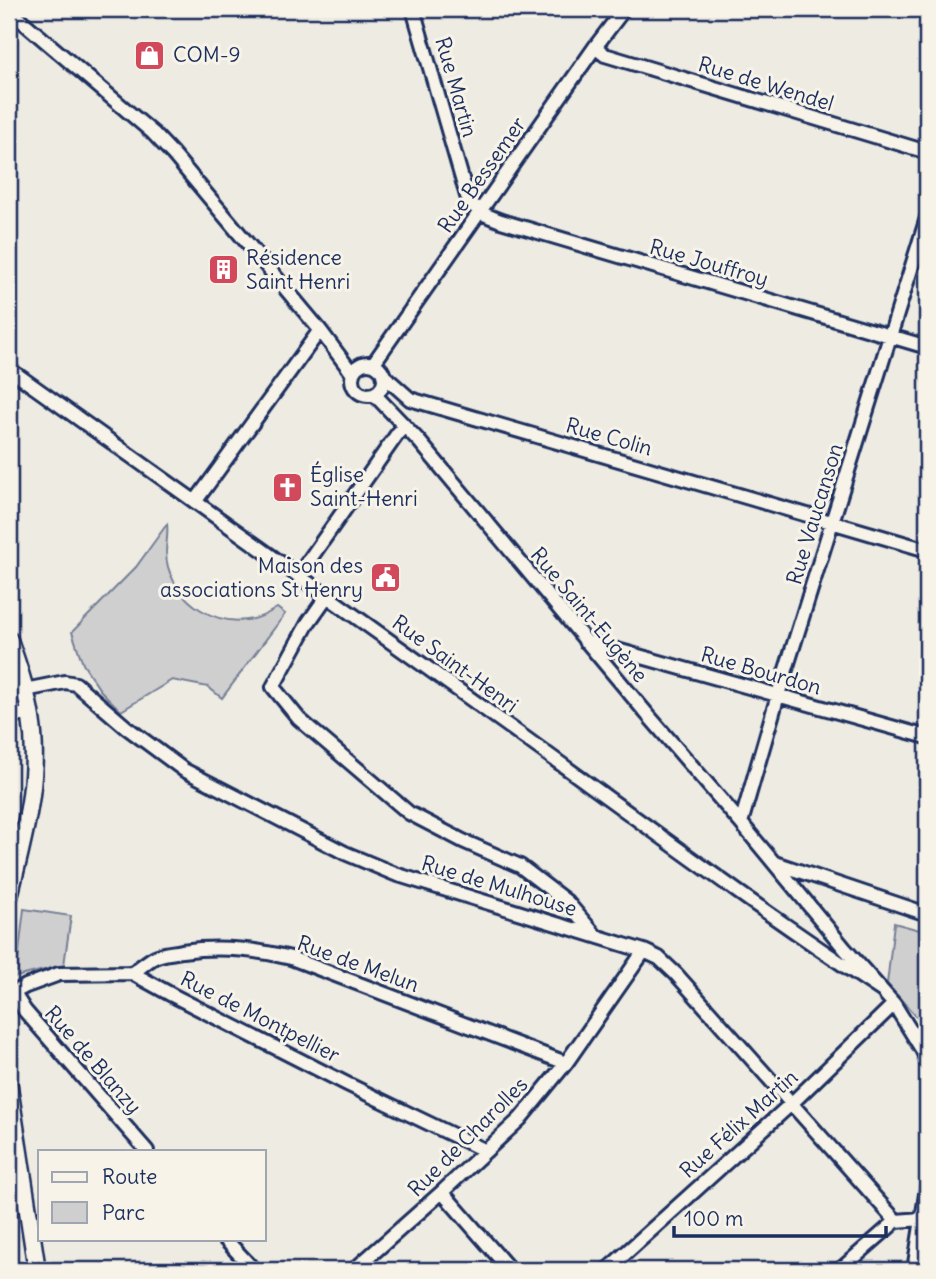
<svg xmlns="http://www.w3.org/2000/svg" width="936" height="1279" viewBox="0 0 936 1279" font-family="Delius,sans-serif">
<rect width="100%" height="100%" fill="#eeebe2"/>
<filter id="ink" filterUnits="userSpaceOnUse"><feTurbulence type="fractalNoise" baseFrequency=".0143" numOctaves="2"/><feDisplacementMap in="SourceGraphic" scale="14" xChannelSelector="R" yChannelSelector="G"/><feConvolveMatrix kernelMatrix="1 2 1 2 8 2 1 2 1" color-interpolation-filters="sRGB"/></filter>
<g filter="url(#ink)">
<path fill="#cfcfcf" stroke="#757f96" stroke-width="2" d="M167 524C169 539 163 550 168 567 179 603 215 627 253 619 261 618 270 612 277 608L285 614 222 698 208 687 172 680 121 711 100 690 83 664 72 632 136 567Z
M24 909 71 916 64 965 16 977Z
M894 923 927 932V1031L924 1025 887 984Z"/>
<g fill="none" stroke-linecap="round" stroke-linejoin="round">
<defs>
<path id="street" d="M413 9 467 196C477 213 483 214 501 221L927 347
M9 10 153 133 172 153 320 330 352 373
M595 47 605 55 927 152
M352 379a16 16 0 1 1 32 0a16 16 0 1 1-32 0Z
M373 364 595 47 624 9
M9 369C180 491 350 612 521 735 640 821 758 909 881 990
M383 375 410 399 927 550
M374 394 419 441 647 714 741 823 845 949 894 1004 923 1051 927 1062
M195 502 320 330
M298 576 398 433 404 427
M327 596 308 623 273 687 299 719 409 813 463 841 520 866 567 902 595 935
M585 641 927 737
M25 690 65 682 76 684 126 727 184 770 345 853 395 874 644 951 659 958 676 974 896 1221
M9 715H31
M741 823 778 695 927 218
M775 863 927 914
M132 973C140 968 147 961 155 957 163 953 173 953 182 951 219 946 255 949 291 958L566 1063
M13 992 25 1011 147 1151
M9 995 26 986 59 974 132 973 172 995 347 1084 486 1151
M442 1192 510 1270
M225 1239 254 1270
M354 1270 442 1192 520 1119 566 1063 644 951
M607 1270 791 1104 894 1004
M840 1270 896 1221 922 1219
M914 1270 927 1188"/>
<path id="secondary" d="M9 640C18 665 27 691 31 718 41 779 23 838 9 897
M9 1087 37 1270"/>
</defs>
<use href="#street" stroke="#1b2f5e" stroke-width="18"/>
<use href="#secondary" stroke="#1b2f5e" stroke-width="21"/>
<use href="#street" stroke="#f7f3e8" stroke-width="12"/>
<use href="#secondary" stroke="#f7f3e8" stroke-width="16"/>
</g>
</g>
<defs>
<symbol id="shop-square" viewBox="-11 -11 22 22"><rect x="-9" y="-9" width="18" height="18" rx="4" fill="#d1495b" stroke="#f7f3e8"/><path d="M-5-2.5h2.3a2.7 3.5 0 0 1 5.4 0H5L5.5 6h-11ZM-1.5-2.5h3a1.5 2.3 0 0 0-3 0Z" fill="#fff"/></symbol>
<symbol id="building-square" viewBox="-11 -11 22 22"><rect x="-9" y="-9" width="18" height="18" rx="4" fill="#d1495b" stroke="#f7f3e8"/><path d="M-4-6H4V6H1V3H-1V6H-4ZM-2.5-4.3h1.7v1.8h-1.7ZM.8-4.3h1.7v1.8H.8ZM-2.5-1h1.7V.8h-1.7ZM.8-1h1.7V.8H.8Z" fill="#fff"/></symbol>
<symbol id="church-square" viewBox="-11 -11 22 22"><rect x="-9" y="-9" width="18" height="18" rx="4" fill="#d1495b" stroke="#f7f3e8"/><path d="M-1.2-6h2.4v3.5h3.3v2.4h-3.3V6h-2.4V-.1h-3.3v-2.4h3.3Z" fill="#fff"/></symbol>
<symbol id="civic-square" viewBox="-11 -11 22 22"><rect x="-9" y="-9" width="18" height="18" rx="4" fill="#d1495b" stroke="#f7f3e8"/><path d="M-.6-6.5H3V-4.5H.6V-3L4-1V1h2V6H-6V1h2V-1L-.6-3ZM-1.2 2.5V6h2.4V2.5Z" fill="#fff"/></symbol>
</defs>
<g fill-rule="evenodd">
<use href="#shop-square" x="132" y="38" width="35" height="35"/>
<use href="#building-square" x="206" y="252" width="35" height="35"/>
<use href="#church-square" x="270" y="470" width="35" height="35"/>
<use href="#civic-square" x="368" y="560" width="35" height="35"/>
</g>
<g text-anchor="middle" stroke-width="6" stroke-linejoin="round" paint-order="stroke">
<g font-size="21" fill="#1b2f5e" stroke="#f7f3e8" text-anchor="start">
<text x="173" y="62">COM-9</text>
<text x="246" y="265">Résidence<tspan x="246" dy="24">Saint Henri</tspan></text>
<text x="310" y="482">Église<tspan x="310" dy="24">Saint-Henri</tspan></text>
<text x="363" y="573" text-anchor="end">Maison des<tspan x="363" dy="24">associations St Henry</tspan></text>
</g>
<g font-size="21" fill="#1b2f5e" stroke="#f7f3e8">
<text transform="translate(766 84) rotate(17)" y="7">Rue de Wendel</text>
<text transform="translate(456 87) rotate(74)" y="7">Rue Martin</text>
<text transform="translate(482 175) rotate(-55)" y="7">Rue Bessemer</text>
<text transform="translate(709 263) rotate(16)" y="7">Rue Jouffroy</text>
<text transform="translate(609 437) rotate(16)" y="7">Rue Colin</text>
<text transform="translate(815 514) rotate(-73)" y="7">Rue Vaucanson</text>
<text transform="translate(589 615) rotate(50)" y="7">Rue Saint-Eugène</text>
<text transform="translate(455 664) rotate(36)" y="7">Rue Saint-Henri</text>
<text transform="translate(761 671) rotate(16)" y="7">Rue Bourdon</text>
<text transform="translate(499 886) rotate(17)" y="7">Rue de Mulhouse</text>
<text transform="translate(358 964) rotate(20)" y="7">Rue de Melun</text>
<text transform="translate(260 1017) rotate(27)" y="7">Rue de Montpellier</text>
<text transform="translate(93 1060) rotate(49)" y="7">Rue de Blanzy</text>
<text transform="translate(739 1124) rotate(-42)" y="7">Rue Félix Martin</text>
<text transform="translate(468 1137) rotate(-45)" y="7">Rue de Charolles</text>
</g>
</g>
<rect width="936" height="1279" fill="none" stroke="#f7f3e8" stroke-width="35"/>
<rect x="18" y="18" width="901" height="1244" fill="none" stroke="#1b2f5e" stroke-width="2.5" filter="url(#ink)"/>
<rect x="38" y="1150" width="228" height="91" fill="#f7f3e8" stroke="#9fa5b1" stroke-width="2"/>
<rect x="52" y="1172" width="35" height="10" fill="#f7f3e8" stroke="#9fa5b1" stroke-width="2"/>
<text x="102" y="1184" font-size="21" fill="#1b2f5e">Route</text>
<rect x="52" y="1202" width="35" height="21" fill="#cfcfcf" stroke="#9fa5b1" stroke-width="2"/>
<text x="102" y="1220" font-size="21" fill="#1b2f5e">Parc</text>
<path d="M674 1226v10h212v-10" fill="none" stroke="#1b2f5e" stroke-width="3.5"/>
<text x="684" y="1226" font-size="21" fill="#1b2f5e" stroke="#f7f3e8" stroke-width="5" paint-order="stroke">100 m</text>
</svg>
